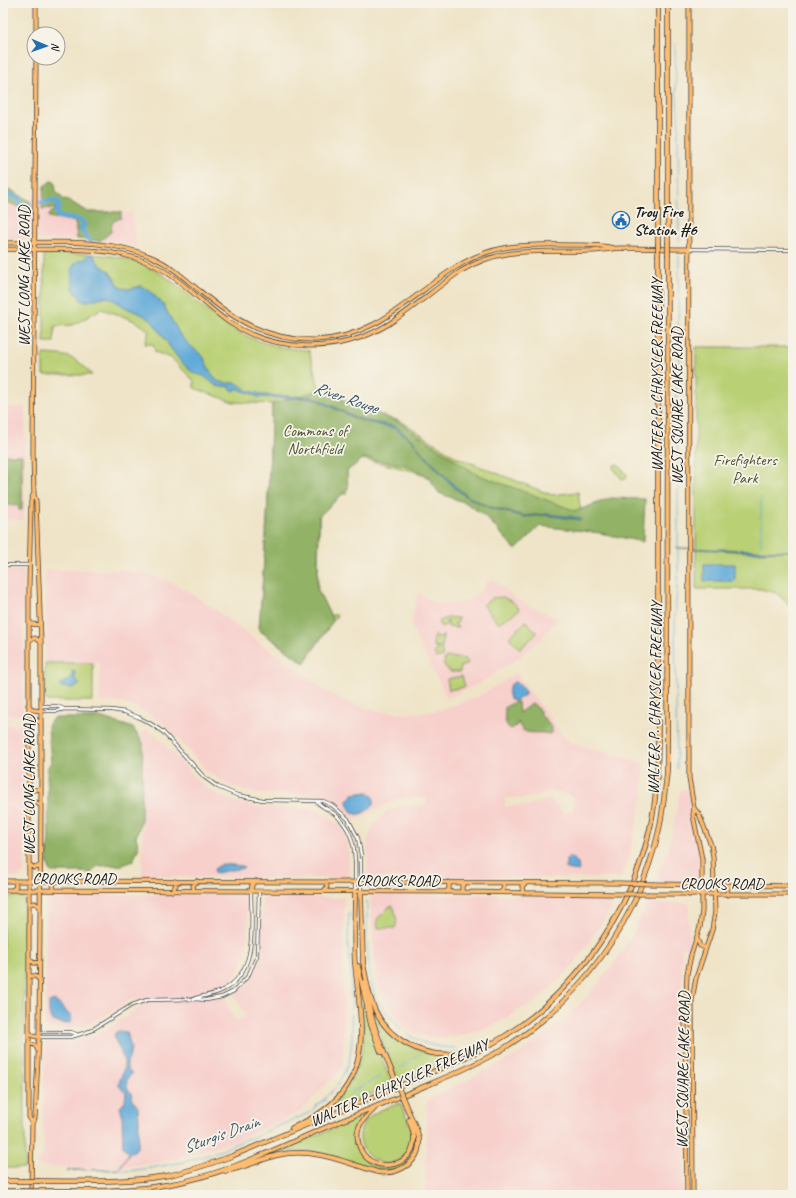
<svg xmlns="http://www.w3.org/2000/svg" width="796" height="1198" viewBox="0 0 796 1198" font-family="Caveat,sans-serif">
<rect width="100%" height="100%" fill="#f7f3e8"/>
<filter id="ink" filterUnits="userSpaceOnUse"><feTurbulence type="fractalNoise" baseFrequency=".025" numOctaves="2"/><feDisplacementMap in="SourceGraphic" scale="8" xChannelSelector="R" yChannelSelector="G"/><feConvolveMatrix kernelMatrix="1 2 1 2 8 2 1 2 1" color-interpolation-filters="sRGB"/></filter>
<filter id="wash" filterUnits="userSpaceOnUse"><feTurbulence type="fractalNoise" baseFrequency=".012" numOctaves="4" result="noise"/><feDisplacementMap in="SourceGraphic" scale="16" xChannelSelector="R" yChannelSelector="G"/><feGaussianBlur stdDeviation="0.9" result="paint"/><feColorMatrix in="noise" values="0 0 0 0 0 0 0 0 0 0 0 0 0 0 0 0 0 1.4 0 .05"/><feComposite in="paint" operator="in"/></filter>
<g filter="url(#wash)">
<rect width="100%" height="100%" fill="#efe4c8"/>
<path fill="#f7d0cc" fill-rule="evenodd" d="M42 192 87 212H132L136 247 120 242 103 240 3 239V194L18 198 30 200Z
M3 407H25L24 520H5V560H3Z
M3 570H24L23 715H3Z
M45 570H123L150 575 171 582 200 599 323 689 345 701 369 709 387 712 408 714 429 712 447 708 481 695 516 673 568 742 644 764 643 796 627 864 620 878 367 877 368 840 371 830 377 820 388 811 399 807 426 805 427 798H405L395 800 355 821 338 804 321 796 303 793 289 794 253 793 228 785 207 771 169 728 151 715 132 706 120 703 99 701 100 663H45L46 639ZM550 791 561 792 573 797 575 804 572 811 567 813 562 812 552 800H547L527 806H505V798H525Z
M491 578 517 599 557 619 541 639 521 656 479 684 447 698 411 627 418 593 438 604 461 603 477 595Z
M3 725 23 726 24 728V873L22 876 20 877H3Z
M147 730 162 741 197 780 211 791 221 797 235 802 257 807 313 809 324 813 330 817 340 826 348 843 349 878 166 877 160 874 142 877 143 743 138 736Z
M687 789 699 857V879L698 881 693 882 655 881 667 854 672 836 680 790Z
M370 894 451 895 479 894 615 897 605 918 582 953 568 971 537 1001 486 1029 459 1036 445 1038 422 1036 409 1031 401 1023 376 981Z
M48 895H209L243 896 248 898 247 946 246 956 239 971 230 981 219 988 236 1021 246 1016 234 994 239 991 250 980 262 956 261 934 262 898 265 896 344 898 343 1067 300 1112 235 1141 163 1162 130 1166 85 1168 37 1166V1161L43 1155 44 1054 46 1041H79L92 1037 102 1032 141 1007 134 997 95 1022 84 1026 72 1028H47L45 1026 46 899Z
M648 903H689V947H682V1102L684 1114 685 1195H425L427 1100 521 1053 560 1023 587 997 611 967 632 936Z"/>
<path fill="#b9d074" stroke="#6a7648" d="M44 254C79 254 115 251 148 267 175 279 195 302 218 319 245 339 276 349 309 350L320 392 364 412 401 421 456 457 552 495 578 492 583 527 467 501 429 478 417 472 362 459 347 471 346 494 320 493 317 615H337L304 663 259 630 267 520 272 404 233 402 194 388V381L171 358 155 352 154 346 151 344H145L149 331C134 318 119 315 101 309L73 325 55 326 54 342H44Z
M696 347H793V608L776 593 760 589H696Z
M43 354C68 355 76 356 92 375H43Z
M615 464H618L627 475 626 479H622L613 468Z
M503 597 513 602 520 610 498 623 483 605 492 598Z
M448 617 458 618V622L455 624 458 628 448 627V620L446 621 447 624 441 627 438 622Z
M526 621 537 633 520 649 509 637Z
M443 635 442 649H441L443 656 436 658 434 652 436 651V648H441L440 647 433 646 434 636 441 637Z
M446 657 466 659 468 663 466 665 461 666 460 672H450L443 664 445 662 444 660Z
M45 663H93V701H47L45 699Z
M462 676 465 687 449 690 447 679Z
M3 896H23L24 900 25 1168H3Z
M393 906C396 912 398 922 395 928H378L377 919 389 907Z
M362 1005H364L376 1045 393 1085 320 1115C324 1111 332 1107 336 1101 363 1067 366 1047 362 1005Z
M374 1010 380 1022 388 1032 422 1052 465 1054 399 1082 385 1049 372 1011Z
M400 1103C404 1113 411 1124 412 1135 413 1142 410 1149 406 1154 381 1183 339 1139 372 1115 380 1109 391 1107 400 1103Z
M365 1115C362 1120 357 1125 356 1131 351 1155 378 1177 400 1164 408 1160 411 1151 415 1144L417 1145C406 1194 350 1158 321 1153 312 1151 303 1150 293 1151 287 1151 280 1153 275 1153Z"/>
<path fill="#92b266" stroke="#576741" d="M51 181 55 182 56 191 63 199 73 203 87 212H121V218L116 220 112 223 111 232 100 241 77 239 75 222 49 217V214L54 211 55 208 42 209 44 186Z
M3 188 10 190 30 201V209L20 207 3 201Z
M319 390 399 422 476 474 576 511 611 498 645 499 643 542 600 533 540 526 516 550 485 516 466 503 439 493 427 475 405 465 364 458 347 471 348 489 319 516 317 588 333 621 304 663 259 630 267 520 272 404Z
M3 455H22V510H19L18 505H3L4 490H3Z
M515 702H518L519 713 532 703C535 705 538 708 539 710 542 714 538 712 542 716 547 722 551 723 552 732L549 734C541 731 529 735 523 730 521 729 519 725 518 722L516 726 511 729C503 724 505 716 505 707Z
M53 718H103L133 728 143 743 141 822 136 837 139 847 133 861 123 865 98 866 91 873 81 872H51L47 862 49 836 47 769 51 762 48 726Z"/>
<path fill="#62aad9" stroke="#3f637a" d="M88 254H93L99 264 109 271 121 288 129 289 141 286 149 290 163 304 180 335 193 348 203 356 210 371 217 381 226 383H237L247 390 264 395 314 397 354 417 366 421 395 426 411 439 419 449 457 488 469 497 490 507 525 516 547 514 580 518 581 520 544 515 525 517 490 508 469 498 456 489 430 462 411 440 394 428 366 422 354 418 313 398H276L258 397 236 388V390L233 391C227 382 223 389 217 386 213 384 209 380 205 377 201 374 195 375 191 371 175 359 167 340 154 324 147 314 133 312 123 306 119 303 114 300 110 298 100 294 92 304 81 300L73 288 71 270 75 263 79 260 86 259Z
M676 548 793 551 753 552Z
M704 564H735V581H704Z
M72 671 75 672V679L80 684C74 690 67 687 60 687V684L72 678Z
M514 682 518 683 525 692V695L515 701 510 699C508 692 507 686 514 682Z
M367 792C372 793 375 799 374 804 368 811 356 820 350 809 348 806 347 804 347 800L353 794Z
M569 857 573 858 578 863 579 871 566 869V860Z
M222 864 243 866 244 868 215 873 214 869Z
M54 1000C57 1002 70 1015 72 1018L71 1022 66 1024 52 1021C48 1015 49 1009 49 1002Z
M118 1031 127 1032 131 1048 129 1059 127 1061V1069L132 1074 127 1079V1088L133 1095 132 1096 133 1101 138 1107 139 1120 138 1146 135 1150 130 1153 119 1169C104 1172 77 1167 66 1172L69 1170 119 1169 129 1153 123 1147 122 1114 120 1107 125 1102 126 1092 118 1085C121 1077 124 1071 124 1063 124 1053 112 1041 115 1033Z"/>
<g fill="none" stroke-linecap="round" stroke-linejoin="round">
<path stroke="#62aad9" stroke-width="1" d="M675 44 676 88 679 126 678 134 679 241
M678 469 676 399 681 346 678 333 679 256
M761 545V496
M677 769 675 618 678 573V488
M367 901C367 929 366 967 374 993 376 1000 382 1007 387 1013 407 1038 423 1047 455 1048
M400 1068 418 1055
M350 1093 381 1076
M322 1101 337 1086 344 1073 349 1062 352 1041 351 976 348 946 349 913
M118 1170 129 1171 150 1168 184 1162 220 1151 246 1139 255 1137 262 1133 309 1113 321 1102 326 1100"/>
<path stroke="#62aad9" stroke-width="5" d="M3 194 18 198 21 205H30
M41 202 49 201H57L59 206 57 212 58 216C66 220 75 217 83 222L84 225 81 229 90 241"/>
</g>
</g>
<g filter="url(#ink)">
<g fill="none" stroke-linecap="round" stroke-linejoin="round">
<defs>
<path id="minor" d="M689 249 793 250
M3 565H29
M41 706H57L64 709 112 710 125 712 138 717 151 724 163 732 204 777 218 787 237 795 263 800 323 801 332 805 348 819 358 838 361 855V891
M41 711H57L64 709
M317 802C323 808 331 810 337 816 359 836 355 864 355 891
M196 998C205 995 214 995 223 990 259 971 251 925 251 891
M39 1032H71L76 1034
M39 1037H71L90 1031 132 1005 147 1000 196 999 206 1000 222 997 234 991 248 976 257 956 259 891"/>
<path id="major" d="M36 34V3
M3 243C53 243 107 237 154 258 172 266 185 279 200 291 235 321 269 341 316 340 376 337 405 301 450 271 489 244 522 244 568 245 583 245 599 244 614 248
M3 249C49 251 100 244 144 261 177 273 199 301 227 321 274 353 339 354 387 325 413 309 435 288 461 271 504 245 541 253 588 251 598 251 609 249 619 248 642 248 666 249 689 249
M29 621 32 624 40 625
M29 640 35 638 41 642
M28 705 33 710 41 711
M29 720 34 718 40 723
M28 785 34 790 41 788
M28 803 36 802 41 806
M29 864 34 868 40 866
M3 881 620 883
M654 884 793 886
M3 890 462 892 616 894
M13 890 16 886 15 881
M54 890 53 884 57 881
M172 891 176 885 175 881
M194 891 193 886 197 881
M251 891 252 885 256 881
M324 891 327 887 326 882
M446 892 449 889V882
M462 892V886L465 883
M501 892 504 888 503 883
M523 892 522 886 526 883
M649 894H793
M689 895 693 891 692 884
M728 895 727 890 730 885
M29 904 35 903 40 907
M697 939 700 946 706 948
M29 959 34 963 40 962
M29 976H35L40 980
M30 1033 33 1036 39 1037
M29 1043 35 1045 38 1051
M32 1123 35 1118 39 1037 41 806V642L36 501 34 495 33 453 36 58
M31 1195 32 1123 29 1117V585L31 501 33 495
M687 1195 685 1024 687 974 691 955 700 927 702 911V859L693 815 694 808 689 778C687 520 690 261 689 3
M693 1195 692 1000 696 978 712 930 715 912 713 856 711 845 699 814 694 808"/>
<path id="highway" d="M668 242V3
M658 243V3
M361 891 363 963
M363 962C366 978 368 995 375 1010 389 1040 423 1058 456 1054 468 1052 480 1046 491 1042
M358 966 371 1025 381 1052
M365 982C368 1016 382 1048 395 1079
M375 1108C370 1114 362 1119 359 1127 357 1132 357 1139 359 1145 367 1175 415 1170 414 1138 414 1131 411 1126 409 1120
M292 1128C303 1123 314 1118 324 1110 375 1072 360 1019 355 964 353 940 355 916 355 891
M225 1171C243 1169 260 1159 278 1155 312 1147 345 1162 377 1172 398 1175 421 1163 419 1139 418 1129 409 1114 405 1104
M3 1181H22
M39 1181C81 1181 123 1183 165 1176 188 1172 210 1164 232 1156 287 1133 342 1110 397 1087 434 1071 471 1057 505 1036 583 986 640 899 654 807 658 780 658 754 658 728V256
M3 1191H22
M39 1191C83 1191 128 1192 171 1184 231 1174 290 1141 346 1119 374 1107 402 1096 430 1084 454 1074 479 1063 501 1050 581 1001 638 921 659 830 663 811 665 792 667 772L668 256"/>
</defs>
<use href="#minor" stroke="#3c3a36" stroke-width="4"/>
<use href="#major" stroke="#3c3a36" stroke-width="5"/>
<use href="#highway" stroke="#3c3a36" stroke-width="5.5"/>
<use href="#minor" stroke="#fff" stroke-width="2.5"/>
<use href="#major" stroke="#febc70" stroke-width="3.5"/>
<use href="#highway" stroke="#febc70" stroke-width="4"/>
<defs>
<path id="major-bridge" d="M620 883 654 884
M616 894H649"/>
<path id="highway-bridge" d="M658 243V256
M668 256V242
M395 1079 405 1104
M22 1181H39
M22 1191H39"/>
</defs>
<use href="#major-bridge" stroke="#3c3a36" stroke-width="5" stroke-linecap="butt"/>
<use href="#highway-bridge" stroke="#3c3a36" stroke-width="5.5" stroke-linecap="butt"/>
<use href="#major-bridge" stroke="#febc70" stroke-width="3.5"/>
<use href="#highway-bridge" stroke="#febc70" stroke-width="4"/>
</g>
</g>
<defs>
<symbol id="civic-ring" viewBox="-11 -11 22 22"><circle r="9.5" fill="#f7f3e8" stroke="#1f6fb2" stroke-width="1.5"/><path d="M-.6-6.5H3V-4.5H.6V-3L4-1V1h2V6H-6V1h2V-1L-.6-3ZM-1.2 2.5V6h2.4V2.5Z" fill="#1f6fb2"/></symbol>
</defs>
<g fill-rule="evenodd">
<use href="#civic-ring" x="611" y="210" width="20" height="20"/>
</g>
<g text-anchor="middle" stroke-width="3.5" stroke-linejoin="round" paint-order="stroke">
<g font-size="16" font-weight="bold" fill="#1c1c1c" stroke="#f7f3e8" text-anchor="start">
<text x="634" y="217">Troy Fire<tspan x="634" dy="18">Station #6</tspan></text>
</g>
<g font-size="16" fill="#1c1c1c" stroke="#f7f3e8">
<text transform="translate(23 276) rotate(-90)" y="6">WEST LONG LAKE ROAD</text>
<text transform="translate(656 375) rotate(-90)" y="6">WALTER P. CHRYSLER FREEWAY</text>
<text transform="translate(676 406) rotate(-90)" y="6">WEST SQUARE LAKE ROAD</text>
<text transform="translate(654 698) rotate(-89)" y="6">WALTER P. CHRYSLER FREEWAY</text>
<text transform="translate(28 785) rotate(-90)" y="6">WEST LONG LAKE ROAD</text>
<text x="74" y="884">CROOKS ROAD</text>
<text x="398" y="886">CROOKS ROAD</text>
<text x="722" y="889">CROOKS ROAD</text>
<text transform="translate(682 1070) rotate(-89)" y="6">WEST SQUARE LAKE ROAD</text>
<text transform="translate(399 1082) rotate(-24)" y="6">WALTER P. CHRYSLER FREEWAY</text>
</g>
<g font-size="16" fill="#4b5236" stroke="#f7f3e8">
<text x="315" y="436">Commons of<tspan x="315" dy="18">Northfield</tspan></text>
<text x="745" y="465">Firefighters<tspan x="745" dy="18">Park</tspan></text>
</g>
<g font-size="17" font-style="italic" fill="#385568" stroke="#f7f3e8">
<text transform="translate(346 397) rotate(19)" y="6">River Rouge</text>
<text transform="translate(221 1134) rotate(-20)" y="6">Sturgis Drain</text>
</g>
</g>
<rect width="796" height="1198" fill="none" stroke="#f7f3e8" stroke-width="16"/>
<g transform="translate(46 46) rotate(92)"><circle r="19" fill="#f7f3e8" stroke="#9f9d96"/>
<path d="M0-3L7 15L0 10L-7 15Z" fill="#1f6fb2"/>
<text y="-6" font-size="11" font-weight="bold" text-anchor="middle" fill="#1c1c1c">N</text>
</g>
</svg>
